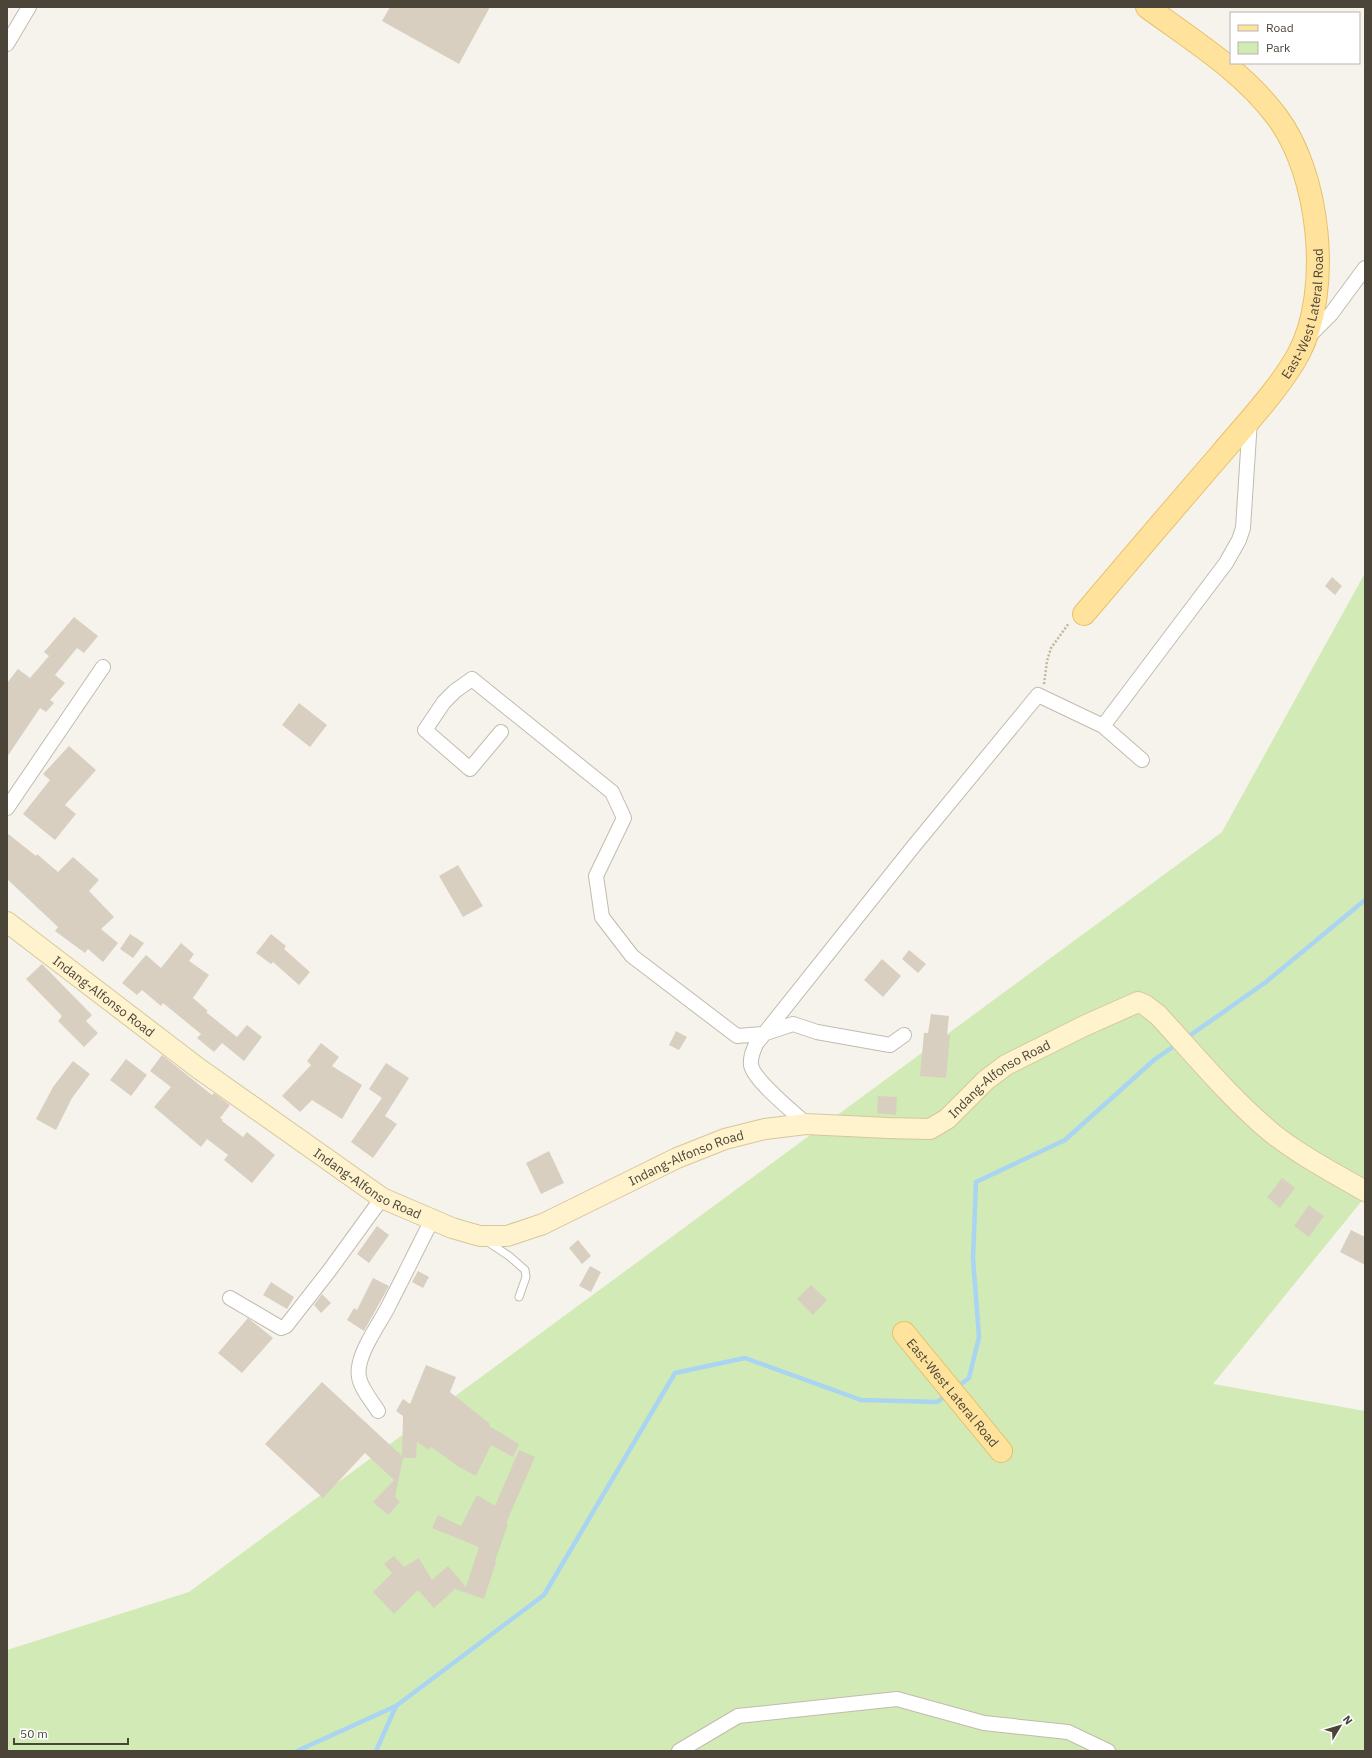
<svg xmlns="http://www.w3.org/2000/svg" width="1372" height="1758" viewBox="0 0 1372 1758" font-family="'IBM Plex Sans',sans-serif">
<rect width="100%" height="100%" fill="#f6f3ec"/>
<path fill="#d2eab5" d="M1365 573V1197L1213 1384 1365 1411V1751H7V1650L189 1592 1222 832Z"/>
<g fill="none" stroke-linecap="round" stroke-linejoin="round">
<path stroke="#a9d4f2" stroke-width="4.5" d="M1185 1039 1266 982 1365 900
M956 1388 969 1378 979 1337 973 1258 976 1182 1065 1140 1154 1060 1177 1044
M297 1751 396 1706 544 1595 675 1373 745 1358 861 1400 937 1402 947 1395
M376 1751 396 1706"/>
</g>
<path fill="#d8cfc1" d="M390 7H490L459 64 382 21Z
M1332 577 1342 586 1335 595 1325 586Z
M74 617 98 636 84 653 77 648 55 675 65 683 50 700 54 703 46 712 40 708 7 757V683L18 669 30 678 49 656 44 652Z
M299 703 327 725 310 747 282 725Z
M69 746 96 770 65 805 76 814 55 840 23 814 50 780 43 774Z
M7 833 36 856 37 854 58 872 73 857 99 880 89 891 114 917 101 929 118 943 103 962 88 949 85 953 55 931 58 927 7 879Z
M458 865 483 906 463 917 439 876Z
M130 934 144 943 133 958 120 949Z
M271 934 286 946 284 949 310 972 299 985 273 962 271 964 256 953Z
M181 943 194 954 189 961 209 975 193 998 208 1011 206 1012 237 1037 247 1025 262 1037 244 1061 222 1043 214 1052 197 1038 201 1034 163 1003 161 1006 142 990 137 995 122 983 146 955 161 968Z
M909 950 926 964 918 973 902 959Z
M882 959 901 976 883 997 864 980Z
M42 964 92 1015 86 1021 98 1033 84 1047 58 1021 62 1016 26 979Z
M931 1014 949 1016 947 1035H950L946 1078 920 1076 924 1033H928Z
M676 1031 687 1037 679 1050 669 1045Z
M321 1043 339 1057 332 1066 362 1085 342 1119 312 1100 300 1112 282 1096 311 1065 307 1061Z
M162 1055 212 1095 214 1093 230 1105 220 1118 223 1120 222 1121 243 1137 247 1132 275 1155 252 1183 224 1160 228 1155 207 1139 201 1147 154 1107 171 1087 150 1071Z
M126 1059 147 1075 131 1096 110 1080Z
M73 1061 90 1074 72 1098 56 1130 36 1119 53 1087Z
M386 1063 409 1078 385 1116 397 1124 373 1158 351 1142 382 1098 369 1089Z
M878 1096 897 1097 896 1115 877 1113Z
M549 1151 564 1183 541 1194 526 1163Z
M1282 1178 1295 1188 1280 1208 1267 1197Z
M1309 1205 1324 1216 1309 1237 1294 1226Z
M377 1226 389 1235 369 1263 357 1254Z
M1351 1230 1365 1237V1265L1340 1252Z
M578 1240 591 1256 582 1264 569 1248Z
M590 1266 601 1272 591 1292 579 1286Z
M418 1271 429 1277 423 1288 412 1282Z
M373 1278 389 1286 364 1331 347 1320 354 1308 357 1310Z
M271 1282 294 1297 287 1309 263 1295Z
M811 1285 827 1300 813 1315 797 1299Z
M322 1294 331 1303 321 1313 314 1305Z
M248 1318 273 1338 242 1373 218 1353Z
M426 1365 456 1377 450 1392 490 1424 489 1426 519 1444 513 1457 491 1445 476 1476 459 1467 431 1447 429 1450 417 1442 416 1458H403L395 1497 400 1502 388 1515 373 1502 394 1480 365 1453 323 1498 265 1444 322 1382 402 1456 403 1416 396 1411 403 1399 410 1404Z
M519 1450 535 1457 506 1523 508 1524 495 1561 496 1562 484 1599 455 1589 434 1608 418 1590 394 1614 373 1592 392 1573 384 1564 394 1556 404 1567 419 1558 432 1580 448 1566 466 1587 479 1547 432 1528 438 1515 461 1526 477 1495 495 1506Z"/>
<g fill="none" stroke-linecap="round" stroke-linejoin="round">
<defs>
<path id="service" d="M485 1240 509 1256 525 1270 526 1277 519 1297"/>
<path id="minor" d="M7 44 29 7
M1308 337 1331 314 1365 268
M1103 726 1226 563 1239 540 1243 528 1250 420
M501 732 470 769 425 730 444 702 455 691 472 679 612 792 624 818 596 876 602 917 632 956 737 1036 763 1034 793 1024 817 1032 890 1045 904 1035
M7 808 103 667
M806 1124C794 1112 754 1081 751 1065 750 1058 753 1051 756 1044L913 847 1038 695 1103 726 1142 760
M230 1298 281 1328 286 1326 329 1271 382 1198
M378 1411C372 1401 361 1389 359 1377 355 1356 379 1325 388 1307 403 1278 417 1249 432 1220
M679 1751 738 1716 897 1699 984 1723 1068 1732 1108 1751"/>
<g id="secondary">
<path id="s1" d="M7 922 198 1068 382 1198 452 1228 480 1236H507L543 1224 677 1158 725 1139 765 1129 806 1124 888 1128 930 1129 947 1119 986 1080 1006 1065 1084 1026 1138 1002 1145 1005 1158 1015C1195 1055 1230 1098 1272 1133 1301 1156 1334 1173 1365 1191"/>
</g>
<g id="primary">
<path id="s2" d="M1084 614C1129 561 1174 508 1220 455 1245 425 1281 387 1299 353 1332 290 1320 174 1277 117 1243 71 1192 40 1147 7"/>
<path id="s3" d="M904 1333 1001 1451"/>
</g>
</defs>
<use href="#service" stroke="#c2bbae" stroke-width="9"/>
<use href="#minor" stroke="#c2bbae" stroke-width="16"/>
<use href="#secondary" stroke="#d6c79b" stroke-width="22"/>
<use href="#primary" stroke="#e6c16a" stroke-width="24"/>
<path stroke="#c4b79f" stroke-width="2.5" stroke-dasharray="2 2" stroke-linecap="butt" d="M1044 684 1047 661 1051 648 1069 623"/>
<use href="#service" stroke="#fff" stroke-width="7"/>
<use href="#minor" stroke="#fff" stroke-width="14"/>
<use href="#secondary" stroke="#fff3cd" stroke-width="20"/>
<use href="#primary" stroke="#ffe39c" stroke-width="22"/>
</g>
<g text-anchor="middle" stroke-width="3.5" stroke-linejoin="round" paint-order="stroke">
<g font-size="13" fill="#4b4439" stroke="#fff">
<text dy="5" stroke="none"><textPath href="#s2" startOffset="378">East-West Lateral Road</textPath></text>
<text dy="5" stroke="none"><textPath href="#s1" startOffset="122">Indang-Alfonso Road</textPath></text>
<text dy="5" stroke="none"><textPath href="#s1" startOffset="1130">Indang-Alfonso Road</textPath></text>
<text dy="5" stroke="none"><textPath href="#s1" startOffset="794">Indang-Alfonso Road</textPath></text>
<text dy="5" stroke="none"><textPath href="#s1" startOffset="446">Indang-Alfonso Road</textPath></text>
<text dy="5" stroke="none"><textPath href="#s3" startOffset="77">East-West Lateral Road</textPath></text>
</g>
</g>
<rect width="1372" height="1758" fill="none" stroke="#4b4439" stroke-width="16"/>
<rect x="1230" y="12" width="130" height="52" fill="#ffffff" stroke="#b7b4b0"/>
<rect x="1238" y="25" width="20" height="6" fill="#ffe39c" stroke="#b7b4b0"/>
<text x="1266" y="32" font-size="12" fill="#4b4439">Road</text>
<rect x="1238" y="42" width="20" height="12" fill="#d2eab5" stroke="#b7b4b0"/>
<text x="1266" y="52" font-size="12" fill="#4b4439">Park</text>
<g transform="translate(1340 1726) rotate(52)" stroke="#ffffff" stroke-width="3" paint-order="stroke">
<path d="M0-3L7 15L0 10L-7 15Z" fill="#4b4439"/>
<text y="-6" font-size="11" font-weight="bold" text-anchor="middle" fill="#4b4439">N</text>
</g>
<path d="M14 1738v6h114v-6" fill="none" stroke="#4b4439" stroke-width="2"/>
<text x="20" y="1738" font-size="12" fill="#4b4439" stroke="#ffffff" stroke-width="3" paint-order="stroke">50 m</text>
</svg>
